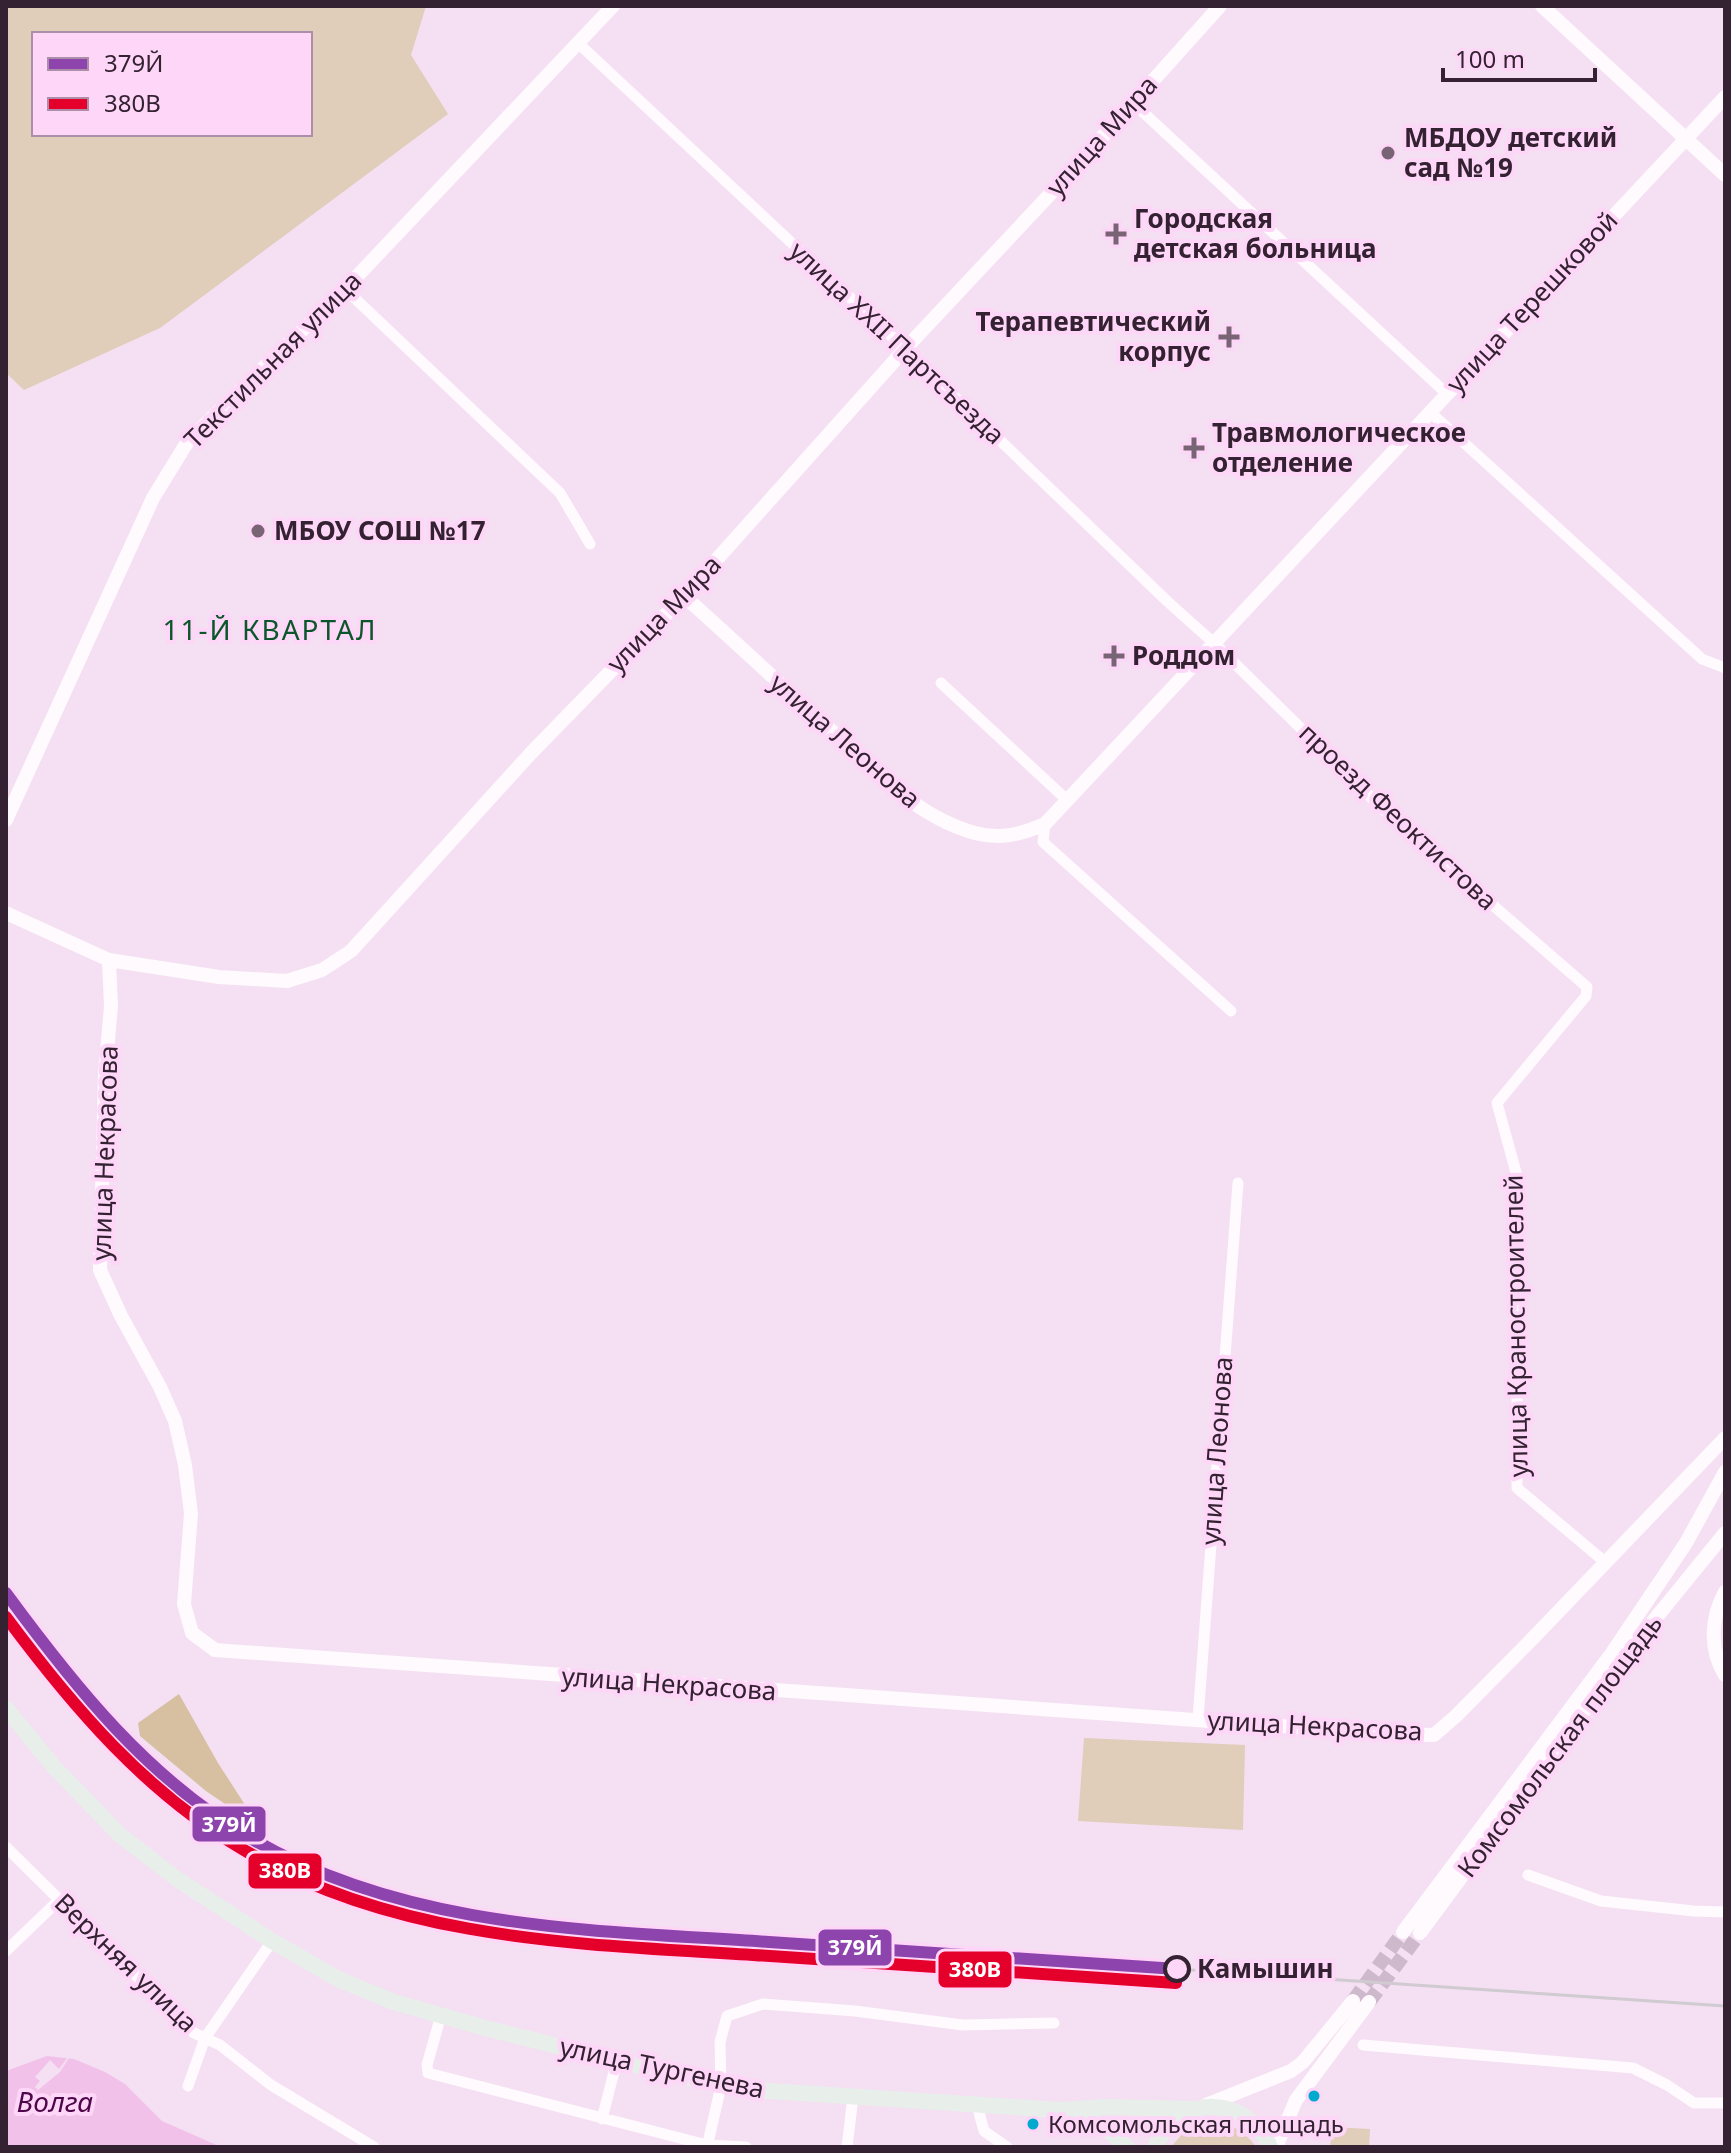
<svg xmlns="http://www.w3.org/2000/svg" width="1731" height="2153" viewBox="0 0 1731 2153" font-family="'Noto Sans',sans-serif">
<rect width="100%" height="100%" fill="#f5dff2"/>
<path fill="#e0cdba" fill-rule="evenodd" d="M6 6H426L411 55 448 114 160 328 24 390 6 373ZM34 34H310V134H34Z
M1084 1738 1245 1745 1243 1830 1078 1821Z
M1204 2123C1226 2121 1244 2129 1256 2147H1171L1184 2132Z
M1332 2127 1370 2129 1369 2147H1330Z"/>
<path fill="#d6c0a1" d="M179 1694 218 1763 249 1811 250 1821 206 1791 140 1736 138 1723Z"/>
<path fill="#f2c1ea" d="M47 2056 74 2059 105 2072 125 2084 162 2121 221 2147H6V2071Z"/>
<path fill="#f5dff2" d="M67 2058H69L60 2072 38 2090 35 2087 40 2081 35 2077 50 2060 59 2069Z"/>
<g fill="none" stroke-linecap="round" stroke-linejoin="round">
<path stroke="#ceb9cc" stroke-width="14" stroke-dasharray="14 7" stroke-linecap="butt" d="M1353 2001 1403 1932
M1369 2002 1420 1933"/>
<path stroke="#fefafd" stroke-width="11" d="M578 43 905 349 1167 601 1215 644 1388 814 1587 987 1586 996 1497 1103 1517 1176V1488L1605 1562
M1132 102 1446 393
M345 289 560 493 590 544
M1430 412 1702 659 1725 668
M941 683 1068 801
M1045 824 1043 842 1231 1011
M1198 1719 1238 1183
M6 1847 194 2033 220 2045 271 2085 374 2147
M1528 1875 1601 1901 1694 1911 1725 1912
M6 1951 59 1900
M441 2015 427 2065 428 2073 707 2145 746 2147
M1363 2045 1633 2068 1667 2085 1694 2103H1725
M188 2086 205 2038 272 1941
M977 2105 984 2131 1007 2147
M602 2119 617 2060
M707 2147 721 2086 720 2042 727 2016 763 2004 855 2011 963 2025 1054 2023
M847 2147 853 2097"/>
<path stroke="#fefafd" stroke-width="14" d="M684 596C731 638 777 681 823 723 869 765 913 816 975 833 1000 840 1022 834 1045 824L1725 97
M6 913 109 960 219 977 287 981 322 970 351 951 532 752 684 596 905 349 1069 174 1220 6
M109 960 111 1006 105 1075 100 1270 121 1316 160 1387 175 1421 185 1465 191 1514 184 1604 192 1633 215 1650 1392 1734 1434 1735 1456 1716 1534 1637 1725 1438
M1725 1592C1711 1617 1709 1649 1725 1675"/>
<path stroke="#fefafd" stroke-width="14" d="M1542 6 1725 175
M6 820 153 498 188 441 345 289 613 6
M1403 1932 1612 1653 1686 1543 1725 1472
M1420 1933 1624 1657 1725 1533
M1206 2105 1291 2071 1303 2062 1353 2001
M1276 2147 1296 2100 1369 2002"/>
<path stroke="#e8eeea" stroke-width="16" d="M6 1708 54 1767 121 1836 177 1879 272 1941 340 1980 394 2002 485 2028 691 2079 740 2089 1060 2110 1107 2107 1192 2109
M1072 2111 1102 2125 1127 2147
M1155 2147C1178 2093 1247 2094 1270 2147"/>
<path stroke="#d0cbd0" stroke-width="3" d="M1177 1969 1725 2006"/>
<defs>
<path id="rail-1" d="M6 1593C75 1687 149 1780 252 1839 410 1930 592 1930 769 1942 905 1951 1041 1960 1177 1969"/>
<path id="rail-2" d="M6 1617C73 1707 146 1793 244 1850 403 1944 591 1944 770 1956 905 1965 1041 1974 1176 1983"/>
</defs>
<use href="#rail-1" stroke="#fed6f8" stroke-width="18"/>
<use href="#rail-2" stroke="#fed6f8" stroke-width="18"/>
<use href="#rail-1" stroke="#8e44ad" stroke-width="12"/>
<use href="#rail-2" stroke="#e4002b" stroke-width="12"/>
</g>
<g fill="#786475" stroke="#fed6f8" stroke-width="3">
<circle cx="1388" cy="153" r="8"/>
<path d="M1112 222h8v8h8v8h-8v8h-8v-8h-8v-8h8z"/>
<path d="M1225 325h8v8h8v8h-8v8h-8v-8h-8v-8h8z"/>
<path d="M1190 436h8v8h8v8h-8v8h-8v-8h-8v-8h8z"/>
<circle cx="258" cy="531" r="8"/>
<path d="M1110 644h8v8h8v8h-8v8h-8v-8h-8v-8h8z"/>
</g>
<circle fill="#fed6f8" stroke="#342232" stroke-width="4" cx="1177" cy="1969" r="12"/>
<g fill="#00a9ce" stroke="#fed6f8" stroke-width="3">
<circle cx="1314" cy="2096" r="7"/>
<circle cx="1033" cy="2124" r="7"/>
</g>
<g text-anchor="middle" stroke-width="8" stroke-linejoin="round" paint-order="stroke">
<g font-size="24" fill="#342232" stroke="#fed6f8" text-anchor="start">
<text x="1048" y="2133">Комсомольская площадь</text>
</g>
<g font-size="26" fill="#342232" stroke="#fed6f8">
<text transform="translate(1102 136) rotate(-48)" y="9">улица Мира</text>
<text transform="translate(1532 302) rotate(-47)" y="9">улица Терешковой</text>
<text transform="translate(897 343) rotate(43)" y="9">улица XXII Партсъезда</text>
<text transform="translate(273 360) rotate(-45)" y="9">Текстильная улица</text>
<text transform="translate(664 614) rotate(-46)" y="9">улица Мира</text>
<text transform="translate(845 741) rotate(41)" y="9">улица Леонова</text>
<text transform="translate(1398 817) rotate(43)" y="9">проезд Феоктистова</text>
<text transform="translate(105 1153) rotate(-88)" y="9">улица Некрасова</text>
<text transform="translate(1516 1326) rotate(-91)" y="9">улица Краностроителей</text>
<text transform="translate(1217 1451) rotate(-86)" y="9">улица Леонова</text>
<text transform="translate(669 1684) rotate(4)" y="9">улица Некрасова</text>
<text transform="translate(1315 1726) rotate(3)" y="9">улица Некрасова</text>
<text transform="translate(1560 1746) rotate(-53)" y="9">Комсомольская площадь</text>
<text transform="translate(126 1963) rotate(44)" y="9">Верхняя улица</text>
<text transform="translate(662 2068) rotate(12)" y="9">улица Тургенева</text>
</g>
<g font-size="26" font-weight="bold" fill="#342232" stroke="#fed6f8" text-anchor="start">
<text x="1404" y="147">МБДОУ детский<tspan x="1404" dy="30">сад №19</tspan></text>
<text x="1134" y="228">Городская<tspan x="1134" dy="30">детская больница</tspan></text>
<text x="1211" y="331" text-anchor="end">Терапевтический<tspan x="1211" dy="30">корпус</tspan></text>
<text x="1212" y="442">Травмологическое<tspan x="1212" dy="30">отделение</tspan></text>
<text x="274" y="540">МБОУ СОШ №17</text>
<text x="1132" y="665">Роддом</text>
</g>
<g font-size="26" font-weight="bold" fill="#342232" stroke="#fed6f8" text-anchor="start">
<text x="1197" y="1978">Камышин</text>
</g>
<g font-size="28" letter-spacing="2" fill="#0b572b" stroke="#fed6f8">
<text x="270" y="640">11-Й КВАРТАЛ</text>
</g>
<g font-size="28" font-style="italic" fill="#4e0749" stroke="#fed6f8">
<text x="55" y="2112">Волга</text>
</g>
</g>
<g stroke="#fed6f8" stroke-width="3">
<rect x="191" y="1805" width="76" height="38" rx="8" fill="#8e44ad"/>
<rect x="247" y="1852" width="76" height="38" rx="8" fill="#e4002b"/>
<rect x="817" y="1928" width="76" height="39" rx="8" fill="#8e44ad"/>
<rect x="937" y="1950" width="76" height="39" rx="8" fill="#e4002b"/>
</g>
<g font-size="22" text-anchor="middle" font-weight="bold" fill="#fff">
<text x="229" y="1832">379Й</text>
<text x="285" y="1878">380В</text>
<text x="855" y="1955">379Й</text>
<text x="975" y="1977">380В</text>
</g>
<rect width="1731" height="2153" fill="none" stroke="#342232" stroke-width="16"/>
<rect x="32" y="32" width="280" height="104" fill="#fed6f8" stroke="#ad8ea9" stroke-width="2"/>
<rect x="48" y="58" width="40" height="12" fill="#8e44ad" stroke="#ad8ea9" stroke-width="2"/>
<text x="104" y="72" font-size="24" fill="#342232">379Й</text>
<rect x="48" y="98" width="40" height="12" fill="#e4002b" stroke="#ad8ea9" stroke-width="2"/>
<text x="104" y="112" font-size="24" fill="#342232">380В</text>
<path d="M1443 68v12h152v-12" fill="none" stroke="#342232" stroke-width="4"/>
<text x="1455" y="68" font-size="24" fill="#342232" stroke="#fed6f8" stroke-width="6" paint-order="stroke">100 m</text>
</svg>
